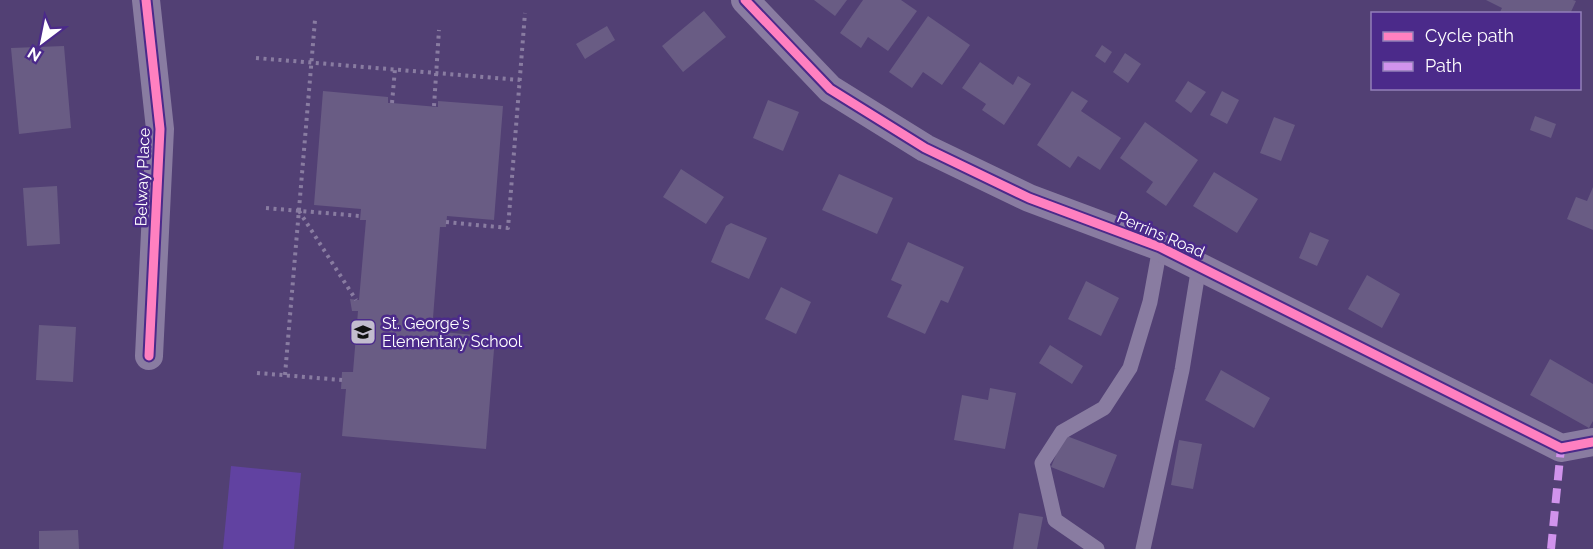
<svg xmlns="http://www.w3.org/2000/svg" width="1593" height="549" viewBox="0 0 1593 549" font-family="Raleway,sans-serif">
<rect width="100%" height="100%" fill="#524074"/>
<path fill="#6142a1" d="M231 466 301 473 294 549H223Z"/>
<path fill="#695c84" d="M814 0H847L835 16Z
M863 0H901L917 11 888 51 868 37 861 48 840 33Z
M1486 0H1573L1576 1 1570 14H1499L1502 8Z
M704 11 726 37 683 72 662 46Z
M928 16 970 45 942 85 923 72 912 88 889 72Z
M607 26 615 40 585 59 576 44Z
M1102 45 1112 52 1105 63 1095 56Z
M64 46 71 128 19 134 11 48Z
M1125 53 1141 64 1128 83 1113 72Z
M980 62 1013 85 1018 76 1031 84 1004 125 982 110 986 104 962 88Z
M1188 81 1206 92 1191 113 1175 101Z
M323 91 388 97V103H392L438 107V101L503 106 494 220 447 216 446 227H440L432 331 495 337 486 449 342 436 346 389H341L342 372H353L358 311H352L350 299 359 300 366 220H360L361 209 314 205Z
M1072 91 1088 101 1081 111 1121 138 1100 170 1078 156 1070 168 1037 145Z
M1222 91 1239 100 1227 124 1210 115Z
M768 100 799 112 783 151 753 138Z
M1535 116 1556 124 1551 138 1530 130Z
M1274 117 1295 125 1281 161 1260 153Z
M1145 122 1198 160 1166 206 1146 192 1153 182 1120 158Z
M681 169 724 197 706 224 663 197Z
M1214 172 1258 199 1237 233 1193 206Z
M839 174 893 198 877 234 822 210Z
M57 186 60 244 27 246 23 188Z
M1593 187V230L1567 219 1576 197 1587 201Z
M731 223 767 238 749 279 711 262 726 226Z
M1310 232 1329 240 1317 266 1299 258Z
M908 242 964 267 948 303 941 300 925 334 887 317 902 285 891 280Z
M1367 275 1400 294 1382 328 1348 309Z
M1086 281 1119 298 1101 336 1068 319Z
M781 287 811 302 796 334 765 319Z
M39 325 76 327 73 382 36 380Z
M1050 345 1083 366 1072 384 1039 363Z
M1550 359 1593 384V421L1589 428 1530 395Z
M1221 370 1270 398 1254 428 1205 400Z
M990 388 1016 393 1005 449 954 440 962 395 988 400Z
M1064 435 1117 455 1104 488 1051 467Z
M1179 440 1202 444 1193 489 1171 485Z
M1019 513 1043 517 1037 549H1013Z
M78 530 79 549H39V531Z"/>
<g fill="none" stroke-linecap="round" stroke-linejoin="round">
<path stroke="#897ca1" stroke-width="4" stroke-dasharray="3 4.5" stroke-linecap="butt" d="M256 58 520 80
M392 103 395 69
M434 106 439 30
M266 208 360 216
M299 211 356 300
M446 222 508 228 525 13
M257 373 342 380
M285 375 315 20"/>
<path stroke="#897ca1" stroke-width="15" d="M1097 549 1055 520 1042 463 1062 432 1104 408 1130 368 1150 302 1160 247
M1143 549 1182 370 1199 266"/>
<path stroke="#897ca1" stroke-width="28" d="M146 0 160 129 149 356
M745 0 830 89 925 148 1029 198 1160 247 1561 448 1593 442"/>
<path stroke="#d193ec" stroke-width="8" stroke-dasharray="15 8" stroke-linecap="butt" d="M1551 549 1561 448"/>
<defs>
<path id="cycleway" d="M146 0 160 129 149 356
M745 0 830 89 925 148 1029 198 1160 247 1561 448 1593 442"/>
</defs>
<use href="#cycleway" stroke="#4b2a8a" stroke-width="13"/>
<use href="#cycleway" stroke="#ff80c0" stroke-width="9"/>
</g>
<defs>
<symbol id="school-square" viewBox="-11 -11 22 22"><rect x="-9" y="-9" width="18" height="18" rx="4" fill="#c2bcce" stroke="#4b2a8a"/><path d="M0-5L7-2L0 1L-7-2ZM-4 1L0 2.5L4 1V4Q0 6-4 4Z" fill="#111"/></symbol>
</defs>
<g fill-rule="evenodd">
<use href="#school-square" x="348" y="317" width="30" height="30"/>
</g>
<g text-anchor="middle" stroke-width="5" stroke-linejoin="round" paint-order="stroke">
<g font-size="16" fill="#fff" stroke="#4b2a8a">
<text transform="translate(142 177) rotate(-88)" y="6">Belway Place</text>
<text transform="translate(1161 234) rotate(23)" y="6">Perrins Road</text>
</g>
<g font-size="16" fill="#fff" stroke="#4b2a8a" text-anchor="start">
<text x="382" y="329">St. George's<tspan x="382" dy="18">Elementary School</tspan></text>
</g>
</g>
<rect x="1371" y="12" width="210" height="78" fill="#4b2a8a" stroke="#937fb9" stroke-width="1.5"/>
<rect x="1383" y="32" width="30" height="9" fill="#ff80c0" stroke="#937fb9" stroke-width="1.5"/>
<text x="1425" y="42" font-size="18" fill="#ffffff">Cycle path</text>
<rect x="1383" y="62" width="30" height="9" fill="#d193ec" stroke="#937fb9" stroke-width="1.5"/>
<text x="1425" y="72" font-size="18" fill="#ffffff">Path</text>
<g transform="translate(42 42) rotate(212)" stroke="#4b2a8a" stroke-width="4.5" paint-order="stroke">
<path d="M0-4.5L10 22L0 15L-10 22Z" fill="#ffffff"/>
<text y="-9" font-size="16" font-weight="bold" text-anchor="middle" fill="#ffffff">N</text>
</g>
</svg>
